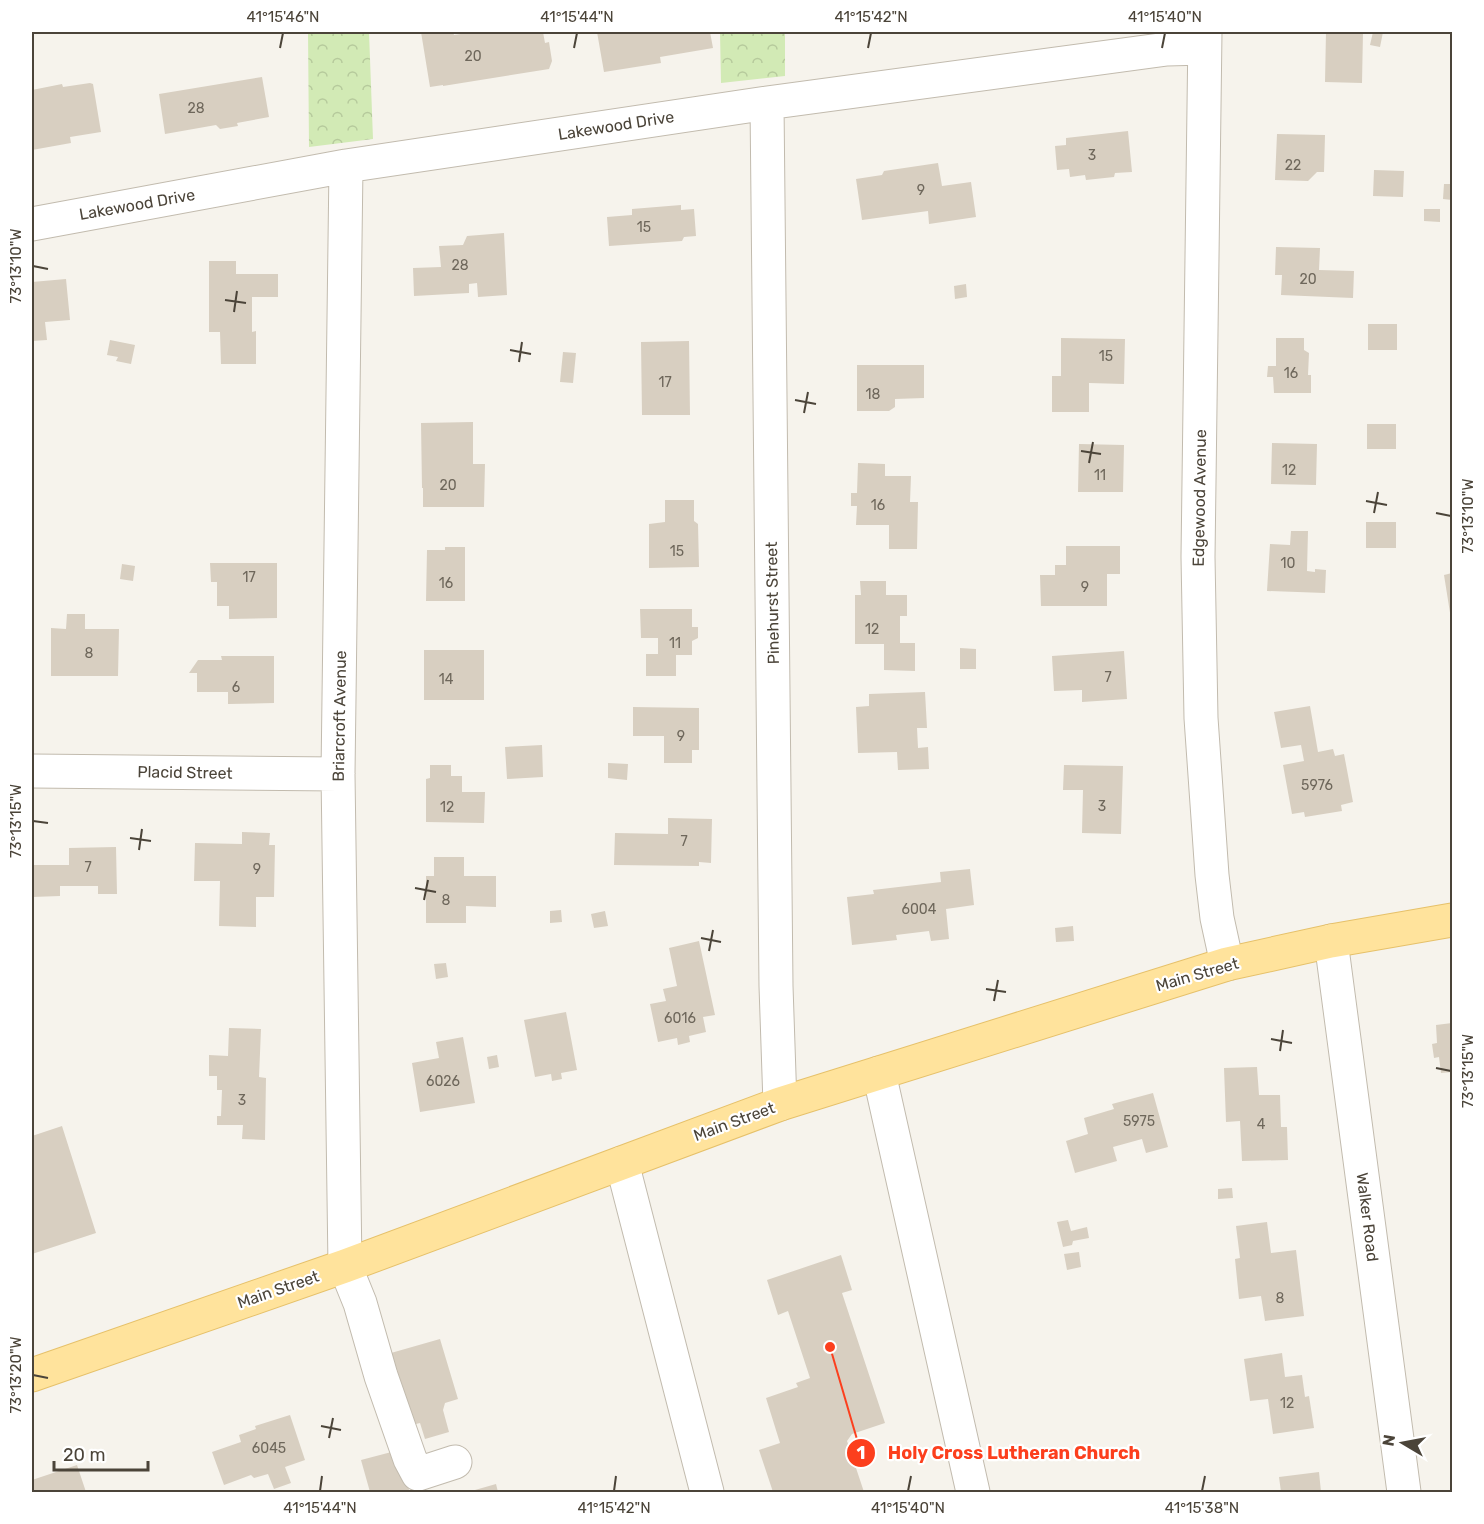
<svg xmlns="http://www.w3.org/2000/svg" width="1484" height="1524" viewBox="0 0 1484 1524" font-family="Rubik,sans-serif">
<defs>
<pattern id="forest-crowns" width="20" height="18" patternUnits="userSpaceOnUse" patternTransform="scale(1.5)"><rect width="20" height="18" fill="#d2eab5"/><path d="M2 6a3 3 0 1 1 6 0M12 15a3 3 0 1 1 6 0" fill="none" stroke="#b6ca9c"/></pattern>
</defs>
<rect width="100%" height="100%" fill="#f6f3ec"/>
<path fill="url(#forest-crowns)" d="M308 32H369L373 139 309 147Z
M720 32H785V76L721 83Z"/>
<path fill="#d8cfc1" d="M421 32H453L454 35 474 32H543L545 43 549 42 552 61 549 69 443 86V85L430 87Z
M597 32H710L713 48 660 57 661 63 604 72Z
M1326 32H1363L1362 83 1325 82Z
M1373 32H1383L1380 47 1370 45Z
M262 77 269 117 237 123 238 126 220 129 216 125 165 134 159 94Z
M90 83 93 84 101 132 70 137 71 143 32 150V90L62 84 63 87Z
M1128 131 1132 172 1115 173 1114 177 1086 180 1085 175 1070 177 1069 169 1057 170 1055 146 1066 145V138Z
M1277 134 1325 135 1324 172H1317L1308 181 1275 180Z
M938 163 942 186 971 182 976 217 929 224 928 211 862 220 856 179 882 175 884 171Z
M1374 170 1404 171 1403 197 1373 196Z
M1444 184H1452V200L1443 199Z
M681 205V210L694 209 696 236 684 237 682 241 609 246 607 217 632 215V209Z
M1424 209H1440V222L1424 221Z
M504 233 507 295 478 297 477 283 469 284V293L414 296 413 268 441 267 439 246 463 245 467 236Z
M1276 247 1320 248 1319 270 1354 271 1353 298 1281 295 1282 275H1275Z
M209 261H236V274H278V297H252V332L256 331V364H221L220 332H209Z
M66 279 70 320 45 322 47 340 32 341V282Z
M966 284 967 297 955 299 954 286Z
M1368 324H1397V350H1368Z
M1061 338 1125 339 1124 384 1089 383V412H1052V376H1061Z
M1276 338H1304V350L1309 353 1308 375H1311V393H1274L1273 377H1267L1268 366H1276Z
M110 340 135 345 131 364 116 361 118 357 107 355Z
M689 341 690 415H642L641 342Z
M563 352 576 353 573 383 560 382Z
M857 365H924V398L895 399V407L889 411H857Z
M473 422V464H485L484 507H423V488H422L421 423Z
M1367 424H1396V449H1367Z
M1272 443 1317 444 1316 485 1271 484Z
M1079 444 1124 445 1123 492H1078Z
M858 463 885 464V476H911L910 502H918L917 549H889V525H856L857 506H851V493H857Z
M665 500H694V521L698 524 699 567 649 568V524L665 522Z
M1366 522H1396V548H1366Z
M1291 531H1308L1307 571 1315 572V569L1326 570 1325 593 1267 591 1270 544 1290 545Z
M1066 546H1120V574H1107V606H1041L1040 575H1055V565H1066Z
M445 547H465V601H426L427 550H445Z
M210 563H277V618L229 619V606H217V582H211Z
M122 564 135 566 133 581 120 579Z
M1452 573V619H1451L1444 575Z
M860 581H886V595H907V616H900V643H915V671L884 670V644H855V595H861Z
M640 609H692V627H698V638L692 641V655H676V676H646V654H658V638H641Z
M67 614H85V629H119L118 676H51V628L66 629Z
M960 648 976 649V669H960Z
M424 650H484V700H424Z
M1124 651 1127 699 1082 702V690L1054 691 1052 656Z
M221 656H274V703L228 704V692H197V673H189L198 660H222Z
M925 692 927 728H917L918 748 928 747 929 769 898 770 897 752 858 753 856 707 869 706V694Z
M1310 706 1318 752 1333 749 1335 756 1344 754 1353 802 1341 805 1342 811 1305 817 1304 812 1292 814 1283 765 1304 761 1301 745 1281 748 1274 712Z
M633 707 699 708V750H692V763H664V736H633Z
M542 745 543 777 507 779 505 747Z
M608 763 628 764 627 780 608 778Z
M430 765H451V776H462V792H485L484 823 426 822V779L430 778Z
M1064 765 1123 766 1121 834 1082 833 1083 790H1063Z
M668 818 712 819 711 863 699 862V866L614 865 615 833 668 834Z
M242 832 270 833 269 845H275L274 897H256V927L219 926 220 881H194L195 843 242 844Z
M116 847 117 894H98V886H60V896L32 897V865H69V848Z
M434 857H464V876H496V907L466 906V923H426V876H434Z
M970 869 974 905 946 909 949 939 931 941 929 931 896 935 897 940 852 945 847 897 874 894 873 890 941 882 940 872Z
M561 910 562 922 550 923V911Z
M605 911 608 926 594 928 591 914Z
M1073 926 1074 941 1056 942 1055 928Z
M699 941 715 1015 703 1017 706 1032 689 1036 690 1042 678 1045 677 1038 658 1042 650 1004 666 1001 663 989 677 986 669 948Z
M446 963 448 977 436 979 434 964Z
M566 1012 577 1070 561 1073 562 1079 552 1081 551 1074 535 1077 524 1020Z
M1452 1023V1072L1441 1073 1439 1057 1434 1058 1432 1044 1437 1043 1436 1025Z
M229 1028 261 1029 259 1077 266 1078 265 1140 242 1139 243 1125H217V1116H221L222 1090H217V1076H209V1055L228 1056Z
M463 1037 475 1103 420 1112 412 1063 439 1058 436 1042Z
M497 1055 499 1067 489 1069 487 1057Z
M1257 1067 1259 1095H1280L1281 1127H1287L1288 1160 1242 1161 1240 1121 1226 1122 1224 1068Z
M1153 1093 1168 1147 1146 1153 1142 1139 1113 1147 1117 1161 1075 1173 1066 1141 1088 1134 1084 1118 1114 1109 1112 1104Z
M62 1126 96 1233 32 1254V1136Z
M1232 1188 1233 1198 1218 1199V1189Z
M1068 1220 1071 1231 1087 1227 1089 1238 1073 1241 1072 1245 1063 1247 1057 1222Z
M1267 1222 1271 1253 1296 1250 1304 1316 1265 1321 1261 1296 1239 1299 1235 1259 1240 1258 1236 1226Z
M1079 1252 1081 1267 1067 1270 1064 1254Z
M841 1255 852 1290 842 1293 885 1423 852 1434 847 1441 864 1492H773L759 1450 780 1443 766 1398 798 1387 796 1383 810 1378 788 1311 778 1315 767 1280Z
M440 1339 458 1399 445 1403 443 1410 449 1432 425 1439 420 1423 412 1425 391 1353Z
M1282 1353 1285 1377 1302 1375 1305 1397 1309 1396 1314 1428 1273 1434 1268 1399 1250 1401 1244 1359Z
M290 1415 305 1460 285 1467 291 1483 274 1489 268 1474 254 1478 251 1475 224 1485 212 1452 241 1442 239 1435 256 1429 255 1426Z
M399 1450 409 1490 402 1492H370L361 1460Z
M77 1465 86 1492H32V1480Z
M1319 1472 1321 1492H1281L1279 1477Z
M496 1484 498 1492H468Z"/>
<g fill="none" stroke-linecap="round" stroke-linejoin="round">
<defs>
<path id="minor" d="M1205 32 1198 557 1201 718 1212 875 1217 918 1227 964
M767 103 776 986 780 1104
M346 166 338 774 345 1266 360 1303 381 1376 410 1459 418 1474 455 1462
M32 224 346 166 767 103 1167 49 1204 48
M32 771 338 774
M1331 941 1404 1492
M879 1073 973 1492
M622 1163 707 1492"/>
<path id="major" d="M32 1375 345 1266 780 1104 1227 964 1331 941 1452 920"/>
</defs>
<use href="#minor" stroke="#c2bbae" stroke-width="35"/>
<use href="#major" stroke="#e6c16a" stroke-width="35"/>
<use href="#minor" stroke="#fff" stroke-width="33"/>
<use href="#major" stroke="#ffe39c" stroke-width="33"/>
</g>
<path fill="none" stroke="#4b4439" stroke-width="2" d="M280 48 283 33M574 48 577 33M868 48 871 33M1162 48 1165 33M33 266 48 269M225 300 246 303M234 312 237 291M510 350 531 354M519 362 522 342M795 400 816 404M804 413 808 392M1081 451 1101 454M1089 463 1093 442M1366 501 1387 505M1374 513 1378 492M1436 513 1451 516M33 821 48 823M130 838 151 841M139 850 142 829M415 888 436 892M424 900 428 880M701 938 721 942M709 951 713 930M986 989 1006 992M994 1001 998 980M1271 1039 1292 1043M1280 1051 1283 1030M1436 1068 1451 1071M33 1375 48 1378M321 1426 341 1430M329 1438 333 1418M320 1491 322 1476M614 1491 616 1476M908 1491 911 1476M1202 1491 1205 1476"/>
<g text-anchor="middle" stroke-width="4.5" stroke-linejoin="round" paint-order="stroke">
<g font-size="14" fill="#6e675b">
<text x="473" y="61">20</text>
<text x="196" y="113">28</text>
<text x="1092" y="160">3</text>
<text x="1293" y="170">22</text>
<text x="921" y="195">9</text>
<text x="644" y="232">15</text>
<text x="460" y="270">28</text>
<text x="1308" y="284">20</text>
<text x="1106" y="361">15</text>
<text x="1291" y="378">16</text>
<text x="665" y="387">17</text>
<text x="873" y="399">18</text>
<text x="1289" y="475">12</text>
<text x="1100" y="480">11</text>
<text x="448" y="490">20</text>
<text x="878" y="510">16</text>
<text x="677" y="556">15</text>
<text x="1288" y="568">10</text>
<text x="249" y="582">17</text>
<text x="446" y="588">16</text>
<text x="1085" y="592">9</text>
<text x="872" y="634">12</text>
<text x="675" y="648">11</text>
<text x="89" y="658">8</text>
<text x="1108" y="682">7</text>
<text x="446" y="684">14</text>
<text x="236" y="692">6</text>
<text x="681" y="741">9</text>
<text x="1317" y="790">5976</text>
<text x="1102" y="811">3</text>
<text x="447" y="812">12</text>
<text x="684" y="846">7</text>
<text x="88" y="872">7</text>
<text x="257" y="874">9</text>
<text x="446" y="905">8</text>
<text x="919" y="914">6004</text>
<text x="680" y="1023">6016</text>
<text x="443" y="1086">6026</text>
<text x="242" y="1105">3</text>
<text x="1139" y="1126">5975</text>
<text x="1261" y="1129">4</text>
<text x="1280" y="1303">8</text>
<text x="1287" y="1408">12</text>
<text x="269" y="1453">6045</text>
</g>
<g font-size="16" fill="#4b4439" stroke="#fff">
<text transform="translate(616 125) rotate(-9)" y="6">Lakewood Drive</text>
<text transform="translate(137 204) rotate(-10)" y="6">Lakewood Drive</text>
<text transform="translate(1199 498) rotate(-89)" y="6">Edgewood Avenue</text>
<text transform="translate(772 603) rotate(-91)" y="6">Pinehurst Street</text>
<text transform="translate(339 716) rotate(-89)" y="6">Briarcroft Avenue</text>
<text transform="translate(185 772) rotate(1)" y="6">Placid Street</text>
<text transform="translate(1197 974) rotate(-16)" y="6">Main Street</text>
<text transform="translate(734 1121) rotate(-20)" y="6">Main Street</text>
<text transform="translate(1368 1217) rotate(83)" y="6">Walker Road</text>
<text transform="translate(278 1289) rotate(-19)" y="6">Main Street</text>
</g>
</g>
<path fill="none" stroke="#fc3f1d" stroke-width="2" d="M830 1347L861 1453"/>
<g fill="#fc3f1d" stroke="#fff" stroke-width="2">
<circle cx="830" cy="1347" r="6"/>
<circle cx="861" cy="1453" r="15"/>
</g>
<g font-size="18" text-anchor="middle" font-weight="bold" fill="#fff">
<text x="861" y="1459">1</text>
</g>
<g font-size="18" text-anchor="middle" font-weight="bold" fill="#fc3f1d" stroke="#fff" stroke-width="4.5" stroke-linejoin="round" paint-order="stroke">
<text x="1014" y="1459">Holy Cross Lutheran Church</text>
</g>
<rect width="1484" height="1524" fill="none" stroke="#ffffff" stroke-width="66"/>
<g transform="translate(1403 1443) rotate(280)" stroke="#ffffff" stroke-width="4.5" paint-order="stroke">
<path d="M0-4.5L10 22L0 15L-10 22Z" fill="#4b4439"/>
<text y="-9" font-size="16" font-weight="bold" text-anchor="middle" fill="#4b4439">N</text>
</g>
<path d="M54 1461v9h94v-9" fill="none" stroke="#4b4439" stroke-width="3"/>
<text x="63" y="1461" font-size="18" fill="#4b4439" stroke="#ffffff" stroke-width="4.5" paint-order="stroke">20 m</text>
<rect x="33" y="33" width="1418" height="1458" fill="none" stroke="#4b4439" stroke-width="2"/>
<g font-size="15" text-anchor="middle" fill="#4b4439">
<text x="283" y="22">41°15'46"N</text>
<text x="577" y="22">41°15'44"N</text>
<text x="871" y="22">41°15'42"N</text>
<text x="1165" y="22">41°15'40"N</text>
<text transform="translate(16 266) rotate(-90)" y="5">73°13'10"W</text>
<text transform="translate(1468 516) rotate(-90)" y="5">73°13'10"W</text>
<text transform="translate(16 821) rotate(-90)" y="5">73°13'15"W</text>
<text transform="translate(1468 1071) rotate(-90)" y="5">73°13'15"W</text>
<text transform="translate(16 1375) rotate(-90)" y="5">73°13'20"W</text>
<text x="320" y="1513">41°15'44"N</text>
<text x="614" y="1513">41°15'42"N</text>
<text x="908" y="1513">41°15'40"N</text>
<text x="1202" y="1513">41°15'38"N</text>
</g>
</svg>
